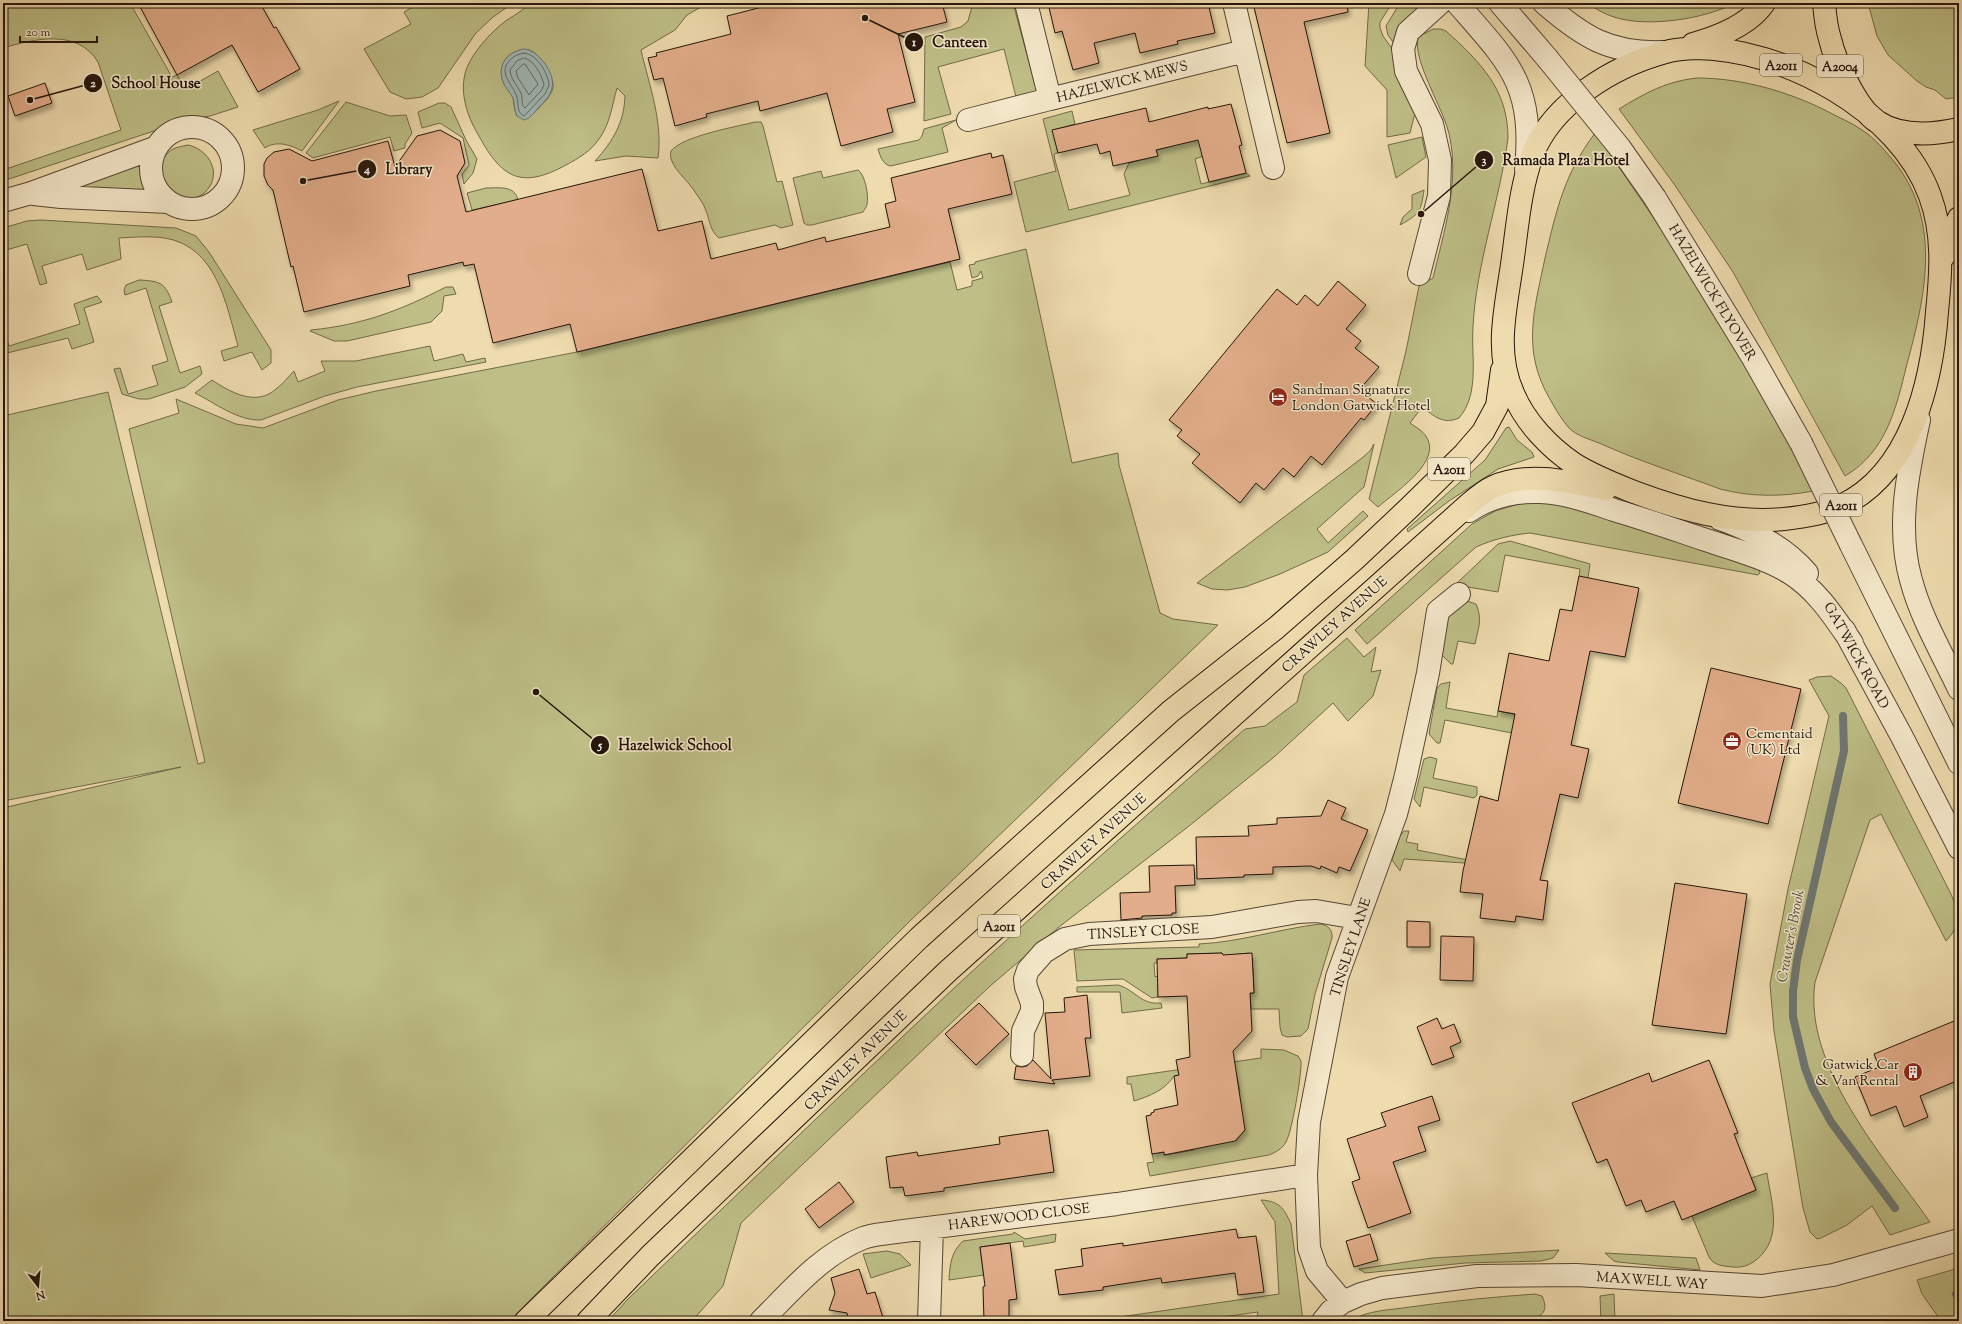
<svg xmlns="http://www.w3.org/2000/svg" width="1962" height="1324" viewBox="0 0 1962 1324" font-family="'Sorts Mill Goudy',serif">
<defs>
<filter id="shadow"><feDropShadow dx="2.5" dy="4.5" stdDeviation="2" flood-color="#0004"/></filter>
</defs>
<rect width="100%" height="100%" fill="#eedbae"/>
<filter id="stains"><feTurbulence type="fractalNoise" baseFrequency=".005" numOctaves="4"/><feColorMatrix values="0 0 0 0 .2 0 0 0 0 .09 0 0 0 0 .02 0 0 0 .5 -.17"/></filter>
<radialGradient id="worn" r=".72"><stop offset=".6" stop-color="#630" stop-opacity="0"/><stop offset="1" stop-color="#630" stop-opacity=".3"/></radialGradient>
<path fill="#bebe86" stroke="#726a48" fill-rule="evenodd" d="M3 3H130L172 77 177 75 186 89 218 71 238 107 210 116 187 120 3 181V170L121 130 98 62C77 28 34 39 3 48Z
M420 3H513L493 17 476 33 438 88 422 97 406 99 390 92 364 49 411 24 404 12Z
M528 3H708L687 15 675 30 641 50C649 85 663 121 658 158L626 156 595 161C613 141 624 123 625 96L617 88C612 106 610 124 599 139 591 151 579 158 566 165 522 189 502 179 479 136 469 120 461 98 464 79 466 59 488 35 503 23 510 17 526 10 528 3ZM520 50C523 50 527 49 529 50 539 52 555 78 553 88 550 99 538 108 530 117L517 116C514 110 514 104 513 98 511 93 507 89 504 84 497 69 504 54 520 50Z
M973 3H1013L1037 92 1016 97 1004 49 938 67 951 114 924 121 925 37 961 27 968 21Z
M1369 3H1392L1380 22V28L1383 36 1393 50V60L1396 70 1415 113 1410 133 1387 137V90L1365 66Z
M1400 3H1417L1416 11 1395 45 1388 35 1386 26Z
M1587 3H1735C1705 19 1647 28 1614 17 1604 14 1596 9 1587 3Z
M1868 3H1959V97L1946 99 1935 90 1926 87 1917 81 1888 55 1877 36Z
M1433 29H1441L1446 31C1480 62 1508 89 1508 138 1500 200 1476 264 1473 327 1471 356 1480 394 1459 418 1443 425 1434 416 1422 407L1410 423C1417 428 1425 432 1428 440 1439 464 1394 493 1378 507L1369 499 1406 351 1419 286 1433 278C1444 232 1459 185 1450 138 1445 110 1412 61 1418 37Z
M1697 78C1741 78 1786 91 1825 110 1837 117 1851 122 1862 130 1876 139 1886 152 1896 164 1942 224 1925 297 1907 364 1896 408 1887 451 1845 476L1733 272 1674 184 1619 109C1645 93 1667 81 1697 78Z
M339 101 302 151C291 145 276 140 265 148L253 130 318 110Z
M346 102 390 116 406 115 412 133 405 144V148L394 151 390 137 313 158 306 153Z
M439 103H445L451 107 466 140 477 159 473 173 464 184 462 174 469 165 463 138 440 123 422 128 418 112Z
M1072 111 1075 124 1053 130 1058 153 1054 154 1055 160 1069 210 1130 195 1124 174 1129 163 1157 156 1156 150 1202 138 1206 155 1195 159 1201 184 1246 173 1250 176 1026 232 1014 182 1056 171 1043 119Z
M956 120 942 128 948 152 891 166C883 165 880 156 878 149L919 140 922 136 924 129Z
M755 122H761L763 126 777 182 782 181 793 225 781 228 775 225 719 238C710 231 710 221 706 211 704 204 699 198 695 192 688 180 667 165 671 151 683 136 735 127 755 122Z
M1595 133C1676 247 1751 366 1813 491 1782 497 1751 497 1720 489 1680 474 1639 461 1599 443 1589 439 1577 436 1569 428 1562 420 1556 410 1551 401 1521 351 1534 311 1545 258 1557 208 1564 175 1595 133Z
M1422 137 1426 157 1396 178 1388 145Z
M188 145C207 149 220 169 210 186 204 196 195 200 184 197 178 195 174 195 169 192 155 182 158 157 173 149 177 147 183 146 188 145Z
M147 160V176L154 193 78 190 73 185Z
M858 170C865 174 869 196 867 204 867 207 864 210 863 212L812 225H807L804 223 793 178 821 171 823 178Z
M486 188C498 188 515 185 518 200L472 210 467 193Z
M1424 190C1421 211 1420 214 1400 225L1403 217 1412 209V195Z
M41 220 176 228 196 236 209 252 271 350V363L262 370 252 352 224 361 221 351 238 346C226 304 217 247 165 238 150 236 135 237 119 238L121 259 87 270 82 254 42 266 47 283 40 285 27 244 3 251V228L27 221Z
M1026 249 1072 463 1118 453 1119 465 1160 613 1173 619 1218 625 911 920 509 1321H3V808L181 767 3 801V416L108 392 198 764 205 762 129 429 179 413 176 399 236 424 263 428 338 400 376 391 577 352 950 262 957 290 972 286V281L983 278 981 271 978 276 972 278 969 265 975 264V262Z
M139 280C159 281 165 282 172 302L159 306 180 373 200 366 202 374 185 387 149 399H139L122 394 114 369 120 368 128 394 158 385 152 366 168 361 146 288 125 295 124 290 126 285Z
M446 287H453L456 294 444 296 442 311 431 322 347 341H334L310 331 311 330C363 325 401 310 446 287Z
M97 296 102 302 84 308 94 342 72 349 68 338 3 354V329L9 346 80 324 74 304Z
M430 346 434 361 463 354 466 362 485 358 486 362 357 387 325 396 261 420C238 421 215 403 195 393L212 380C230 392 256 407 276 389 283 384 288 377 294 371L298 382 325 371 321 361H356Z
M1509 427 1517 440 1532 452 1534 457 1498 469 1449 501 1408 532 1407 529 1485 460 1506 428Z
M1374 444 1364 487 1317 529 1328 543 1363 511 1368 516 1328 552 1280 574 1245 587 1227 590 1212 589 1197 583 1362 458 1370 451Z
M1551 502C1622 519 1690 546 1759 570L1760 573 1758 575 1530 533C1511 535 1494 539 1476 547L1367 644 1355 630 1472 524 1495 511 1522 503Z
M1510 541 1590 564 1588 578 1579 577 1580 569 1505 555 1498 592 1455 585 1498 544Z
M1467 601 1476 604C1483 620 1478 628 1475 644L1458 641 1453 664H1451L1442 655C1444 635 1441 605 1467 601Z
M1347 638 1364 657 1376 647 1371 672 1381 670 1373 696 1348 721 1333 703 1274 757 1189 826 1059 927 989 987 741 1223 723 1286 692 1321H608L628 1299C736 1196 843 1092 952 990 1048 901 1147 815 1245 729L1265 726 1297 702 1304 675Z
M1831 676 1841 683 1846 688 1950 892C1959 912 1962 924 1946 941L1881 814 1870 820 1815 982C1803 1067 1884 1157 1930 1222L1890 1235 1872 1206 1847 1225 1821 1238 1817 1239 1810 1232 1803 1208 1774 1031 1770 984 1788 889 1829 716 1809 680 1817 677Z
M1450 682 1446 708 1497 717 1498 711 1545 720 1512 733 1445 720 1440 743H1437L1429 734 1437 688 1441 684Z
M1430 757 1437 759 1433 778 1477 787V795L1474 798 1424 787 1420 807 1414 799 1424 759Z
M1404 831H1409L1406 842 1418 844 1417 850 1494 865 1404 859 1400 871 1392 860 1400 836Z
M1320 924C1328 925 1333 930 1332 938L1315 994 1308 1029 1301 1036 1287 1037 1282 1035 1280 1027 1279 1009H1251L1250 993H1254L1253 968 1249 965 1253 961 1252 957 1249 953 1223 956 1222 953 1187 954V958L1157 959V963H1154L1155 977 1158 976V997L1152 998 1123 979 1077 981 1074 950 1199 947V944C1240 942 1279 929 1320 924Z
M1118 985C1136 990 1140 1005 1161 1003L1162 1008 1122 1013 1120 992H1077V987Z
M1261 1049 1284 1050 1298 1056 1301 1061C1302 1073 1292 1132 1286 1142 1282 1149 1276 1152 1269 1155L1150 1176 1147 1163 1154 1162 1152 1154 1164 1152 1165 1155 1194 1150 1193 1146 1233 1139 1236 1141 1245 1130 1240 1125 1236 1093 1240 1092 1237 1077H1234L1232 1067 1174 1076C1165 1090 1150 1096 1134 1101L1131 1084H1127V1077L1261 1058Z
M1767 1173C1771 1202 1784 1238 1756 1260 1750 1265 1742 1268 1733 1267 1724 1266 1714 1266 1709 1257L1692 1216 1756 1190 1751 1178Z
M1261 1200C1279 1201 1284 1208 1291 1224L1303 1321H1256L1258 1312 1194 1321H1092L1279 1294 1275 1222Z
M1014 1232 1025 1239 1056 1234 1055 1242 1024 1247 1023 1241 980 1247 984 1275 949 1280C950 1264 951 1252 963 1241L1013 1234Z
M1559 1250 1553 1258 1541 1261 1465 1263 1365 1273 1359 1269 1432 1258Z
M887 1251 900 1254 911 1265 871 1278 863 1254Z
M1605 1253 1696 1258 1700 1270 1618 1262 1614 1261Z
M1959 1268V1321H1941L1922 1294 1917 1280Z
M1535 1294 1542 1296C1547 1306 1546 1315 1534 1318V1321H1350C1367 1310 1391 1310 1410 1307 1452 1301 1493 1297 1535 1294Z
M1614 1294 1615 1321H1601L1600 1296Z"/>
<path fill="#9fb8b7" stroke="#6e7772" d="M524 49C538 50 556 73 552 88 550 97 543 102 538 108 534 113 531 118 524 120L517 116C514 110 515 104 513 98 511 93 506 89 504 84 496 67 506 52 524 49Z"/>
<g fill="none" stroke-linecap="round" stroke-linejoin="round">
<path stroke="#626761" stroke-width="1" d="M524 53C537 54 548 73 549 85L545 94 524 116C516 112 519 104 517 97 513 84 497 73 510 60 514 56 518 54 524 53Z
M524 58C534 60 542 75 544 85L541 91 525 108C521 105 523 99 521 93 517 85 511 80 510 70L517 61Z
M525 64 538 84 529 95 518 78 516 71 521 66Z"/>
<path stroke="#6e7772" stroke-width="8" d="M1843 716 1844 751 1797 960 1793 991V1017L1805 1068 1813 1089 1831 1122 1895 1208
M1956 1294 1959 1299"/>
</g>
<path fill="#e2ad8a" stroke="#25160b" filter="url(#shadow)" d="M138 3H260L274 28 276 27 300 69 258 92 232 45 177 75Z
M778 3H942L947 22 898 34 915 102 887 109 893 132 841 146 827 93 760 111 758 101 706 114 707 117 675 126 663 78 654 80 648 58 657 56 656 53 731 34 727 16Z
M1048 3H1208L1215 33 1177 41 1178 44 1140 53 1135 33 1094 43 1099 63 1073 70 1062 31 1055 33Z
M1253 3H1347L1348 12 1304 22 1330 133 1287 143Z
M45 83 52 103 15 116 8 96Z
M1231 104 1242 145 1239 146 1246 173 1209 182 1198 140 1156 150 1158 156 1113 166 1110 151 1100 154 1097 144 1058 153 1052 130 1146 108 1149 122 1208 107V109Z
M440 130 460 141 465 163 457 176 466 212 642 169 658 231 702 221 711 259 776 243 778 250 825 237 826 242 890 227 885 204 896 201 891 178 991 153 992 158 1003 155 1012 194 948 209 960 259 577 352 570 324 493 343 474 264 464 266 463 262 408 275 410 286 304 312 293 266 291 267 273 190 268 185 264 176V164L267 158 274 152 289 149 312 161 388 141 395 167 417 136Z
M1338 281 1366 305 1346 329 1361 341 1355 348 1379 367 1359 390 1377 404 1364 420 1361 418 1322 465 1311 456 1294 477 1283 468 1264 490 1256 483 1240 503 1192 463 1200 454 1177 436 1182 430 1169 420 1277 289 1297 305 1305 295 1318 306Z
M1579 576 1639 588 1625 657 1590 651 1571 745 1589 749 1578 798 1560 794 1540 880 1548 881 1543 920 1516 916 1515 922 1480 918 1483 894 1460 892 1463 871 1480 796 1498 801 1515 714 1498 711 1509 653 1549 661 1560 609 1572 611Z
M1711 668 1801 689 1768 824 1678 803Z
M1328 800 1346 808 1341 819 1368 830 1350 871 1339 867 1337 873 1321 866 1320 869 1311 866 1273 867V874L1244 875V877L1197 879 1196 837 1249 836 1248 826 1277 824V818L1321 816Z
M1194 865 1195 885 1175 886 1176 913H1172V915L1142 916V918L1121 920 1120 893 1150 892 1149 866Z
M1675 883 1747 894 1726 1034 1652 1025Z
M1407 921 1430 922V947H1407Z
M1441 936 1474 937 1473 981 1440 980Z
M1222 953 1223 955 1252 953 1254 993H1250L1252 1031 1233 1051 1245 1130 1235 1141 1164 1155V1152L1152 1154 1146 1116 1151 1115V1113L1154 1112V1110L1178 1105 1174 1076 1179 1075 1176 1060 1190 1057 1187 996 1158 997 1157 959 1187 958V954Z
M1087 995 1091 1038H1085L1090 1076 1052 1080 1055 1084 1014 1079 1016 1066 1022 1067 1027 1066 1033 1060 1051 1079 1045 1013 1065 1012 1064 998Z
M979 1003 1009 1034 976 1065 945 1034Z
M1437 1018 1442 1029 1454 1024 1461 1042 1450 1047 1454 1057 1432 1065 1417 1027Z
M1959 1019V1080L1920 1096 1928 1117 1904 1127 1896 1106 1871 1116 1855 1077 1879 1067 1874 1054Z
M1709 1060 1738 1133 1734 1134 1756 1190 1682 1220 1674 1201 1646 1212 1641 1200 1626 1206 1607 1159 1597 1163 1572 1103 1649 1073 1652 1082Z
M1432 1096 1440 1120 1418 1127 1426 1151 1393 1162 1411 1213 1368 1228 1352 1182 1360 1179 1347 1139 1386 1126 1381 1113Z
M1048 1130 1054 1172 944 1188V1191L905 1196 903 1187 890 1188 886 1157 917 1152 918 1156 1000 1144 999 1137Z
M839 1182 854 1202 819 1228 805 1209Z
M1236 1229 1238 1238 1256 1236 1264 1292 1238 1295 1235 1273 1162 1283 1161 1278 1103 1287V1290L1059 1295 1055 1270 1083 1266 1081 1249 1123 1243V1246Z
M1370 1234 1378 1260 1354 1267 1346 1241Z
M1010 1243 1017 1299 1009 1300V1321H984L983 1287 985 1286 980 1247Z
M859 1269 867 1294 875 1292 884 1321H849L847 1313 829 1310 835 1293 831 1278Z"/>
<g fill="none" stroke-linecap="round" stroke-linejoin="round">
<defs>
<path id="minor" d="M1026 3 1050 99 1245 51
M1234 3 1273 168
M1457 3C1510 64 1534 84 1526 170
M1500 3 1547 58
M1544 3C1583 37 1610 54 1663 52
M968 120 1050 99
M151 168a41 41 0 1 1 82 0a41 41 0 1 1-82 0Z
M34 194 61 197 168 202
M1655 198 1753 358 1801 443
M3 201 31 193 157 147
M1419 274 1439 196 1440 160 1432 124 1406 71 1403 49 1408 32 1440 3
M1919 420C1908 471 1896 528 1911 580 1921 618 1942 653 1959 689
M1469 511C1490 497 1515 491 1540 492 1566 493 1590 502 1614 510 1644 519 1673 529 1703 539 1732 549 1764 557 1790 573 1817 590 1834 617 1852 643
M1720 519C1751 530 1785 547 1807 573
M1851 545 1959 763
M1844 630 1901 735 1959 848
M1022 1055 1023 1031 1032 1011V1003L1026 987 1025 979 1028 970 1044 952 1065 939 1089 934 1212 927 1298 912 1316 911 1357 918
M1343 1302 1361 1294 1382 1288 1477 1276 1576 1275 1762 1286 1833 1275 1959 1240
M761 1321C792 1290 821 1255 863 1238 873 1234 885 1234 896 1232L1117 1204 1306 1175
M929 1321 932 1228
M1323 1321 1331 1311 1343 1302 1317 1271 1309 1248 1306 1175 1309 1122 1337 977 1396 814 1406 775 1428 673 1438 611 1459 594"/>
<path id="major" d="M1824 3C1825 15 1826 27 1830 39 1835 61 1857 108 1876 121 1900 137 1932 135 1959 129
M1693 44C1718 37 1749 25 1764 3
M1695 48C1783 48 1899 110 1930 196 1944 234 1941 273 1937 312 1932 382 1911 473 1841 506 1823 514 1803 517 1784 519 1732 524 1682 510 1634 492 1614 484 1593 476 1574 464 1549 447 1525 422 1513 393 1495 353 1505 312 1511 271 1517 233 1519 192 1532 156 1552 103 1614 66 1666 52 1676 49 1686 49 1695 48Z
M1944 256 1948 241 1959 218
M526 1321 919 938 1171 711 1276 628 1355 559 1409 508 1464 454 1483 432 1497 406 1502 370
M588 1321 650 1256 948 971 1468 505C1476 498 1484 491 1493 487 1527 471 1571 482 1606 489"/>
</defs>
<use href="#minor" stroke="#574734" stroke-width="24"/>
<use href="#major" stroke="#25160b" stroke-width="24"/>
<use href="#minor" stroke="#f4e8ca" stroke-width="22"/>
<use href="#major" stroke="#eedbae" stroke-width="22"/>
<defs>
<path id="minor-bridge" d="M1547 58 1620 148 1655 198
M1801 443 1851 545"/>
</defs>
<use href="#minor-bridge" stroke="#574734" stroke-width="24" stroke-linecap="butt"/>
<use href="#minor-bridge" stroke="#f4e8ca" stroke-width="22"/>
</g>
<defs>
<symbol id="hotel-disc" viewBox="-11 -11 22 22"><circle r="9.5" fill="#8f2418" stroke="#f4e8ca"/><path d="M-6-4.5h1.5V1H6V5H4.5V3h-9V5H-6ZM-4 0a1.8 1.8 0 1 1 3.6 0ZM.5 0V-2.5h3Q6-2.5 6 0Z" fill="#fff"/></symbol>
<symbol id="office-disc" viewBox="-11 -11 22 22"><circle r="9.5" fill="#8f2418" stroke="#f4e8ca"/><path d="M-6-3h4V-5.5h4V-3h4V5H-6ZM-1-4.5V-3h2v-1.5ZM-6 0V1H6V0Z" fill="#fff"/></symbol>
<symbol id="building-disc" viewBox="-11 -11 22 22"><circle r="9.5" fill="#8f2418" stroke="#f4e8ca"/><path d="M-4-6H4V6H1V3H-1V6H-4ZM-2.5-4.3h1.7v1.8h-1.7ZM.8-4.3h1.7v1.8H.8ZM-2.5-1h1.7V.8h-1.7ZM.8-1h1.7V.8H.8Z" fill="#fff"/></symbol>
</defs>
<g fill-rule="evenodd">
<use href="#hotel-disc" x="1267" y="386" width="22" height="22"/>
<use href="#office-disc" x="1721" y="730" width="22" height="22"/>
<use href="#building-disc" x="1902" y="1061" width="22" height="22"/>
</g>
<g text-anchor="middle" stroke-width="3" stroke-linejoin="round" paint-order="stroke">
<g fill="#f4e8ca" stroke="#635544" stroke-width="1">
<rect x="1760" y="54" width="42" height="22" rx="3"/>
<rect x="1817" y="55" width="46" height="22" rx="3"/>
<rect x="1428" y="458" width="42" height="22" rx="3"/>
<rect x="1820" y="494" width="42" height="22" rx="3"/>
<rect x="978" y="915" width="42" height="22" rx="3"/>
</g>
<g font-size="13" font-weight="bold" fill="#25160b">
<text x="1781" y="70">A2011</text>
<text x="1840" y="71">A2004</text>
<text x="1449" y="474">A2011</text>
<text x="1841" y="510">A2011</text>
<text x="999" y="931">A2011</text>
</g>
<g font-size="14" fill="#25160b" stroke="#f4e8ca">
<text transform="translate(1122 81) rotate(-14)" y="5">HAZELWICK MEWS</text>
<text transform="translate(1713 292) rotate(59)" y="5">HAZELWICK FLYOVER</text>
<text transform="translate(1334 624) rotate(-42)" y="5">CRAWLEY AVENUE</text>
<text transform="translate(1857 655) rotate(61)" y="5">GATWICK ROAD</text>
<text transform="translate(1093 841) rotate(-42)" y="5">CRAWLEY AVENUE</text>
<text transform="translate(1143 931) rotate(-3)" y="5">TINSLEY CLOSE</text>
<text transform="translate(1350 947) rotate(-72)" y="5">TINSLEY LANE</text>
<text transform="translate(855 1060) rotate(-44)" y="5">CRAWLEY AVENUE</text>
<text transform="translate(1019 1216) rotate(-7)" y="5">HAREWOOD CLOSE</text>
<text transform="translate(1652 1280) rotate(4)" y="5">MAXWELL WAY</text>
</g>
<g font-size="14" fill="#25160b" stroke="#f4e8ca" text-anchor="start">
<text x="1292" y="394">Sandman Signature<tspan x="1292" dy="16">London Gatwick Hotel</tspan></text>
<text x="1746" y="738">Cementaid<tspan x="1746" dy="16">(UK) Ltd</tspan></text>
<text x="1899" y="1069" text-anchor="end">Gatwick Car<tspan x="1899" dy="16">&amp; Van Rental</tspan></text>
</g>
<g font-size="15" font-style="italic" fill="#504f47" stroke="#f4e8ca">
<text transform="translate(1790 936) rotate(-79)" y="5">Crawter's Brook</text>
</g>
</g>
<path fill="none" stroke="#25160b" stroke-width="1.5" d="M865 18L914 42M30 100L93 83M1421 214L1484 160M303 181L367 169M536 692L600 745"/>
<g fill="#25160b" stroke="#f4e8ca" stroke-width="1.5">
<circle cx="865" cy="18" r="4"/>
<circle cx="30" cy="100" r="4"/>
<circle cx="1421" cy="214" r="4"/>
<circle cx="303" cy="181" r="4"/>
<circle cx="536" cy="692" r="4"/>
<circle cx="914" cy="42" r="10"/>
<circle cx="93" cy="83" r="10"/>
<circle cx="1484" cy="160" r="10"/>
<circle cx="367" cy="169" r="10"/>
<circle cx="600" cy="745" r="10"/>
</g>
<g font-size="12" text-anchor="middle" font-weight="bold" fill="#fff">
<text x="914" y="46">1</text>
<text x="93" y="87">2</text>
<text x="1484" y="164">3</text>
<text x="367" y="173">4</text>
<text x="600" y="749">5</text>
</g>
<g font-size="15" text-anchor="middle" font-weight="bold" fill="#25160b" stroke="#f4e8ca" stroke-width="3" stroke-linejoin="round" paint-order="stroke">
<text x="960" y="47">Canteen</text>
<text x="156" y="88">School House</text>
<text x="1566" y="165">Ramada Plaza Hotel</text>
<text x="409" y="174">Library</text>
<text x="675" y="750">Hazelwick School</text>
</g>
<rect width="1962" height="1324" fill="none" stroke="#eedbae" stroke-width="16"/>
<rect x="4" y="4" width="1954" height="1316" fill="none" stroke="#25160b" stroke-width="2"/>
<rect x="8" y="8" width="1946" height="1308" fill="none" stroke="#25160b"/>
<g transform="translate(38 1286) rotate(164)" stroke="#f4e8ca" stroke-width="3" paint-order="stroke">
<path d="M0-3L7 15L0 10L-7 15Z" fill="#25160b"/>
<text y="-6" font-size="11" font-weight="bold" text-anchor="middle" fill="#25160b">N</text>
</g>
<path d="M20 36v6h77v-6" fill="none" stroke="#25160b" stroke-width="2"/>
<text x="26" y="36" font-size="12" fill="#25160b" stroke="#f4e8ca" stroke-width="3" paint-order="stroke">20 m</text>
<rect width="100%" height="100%" filter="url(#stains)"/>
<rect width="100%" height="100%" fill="url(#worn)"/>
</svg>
